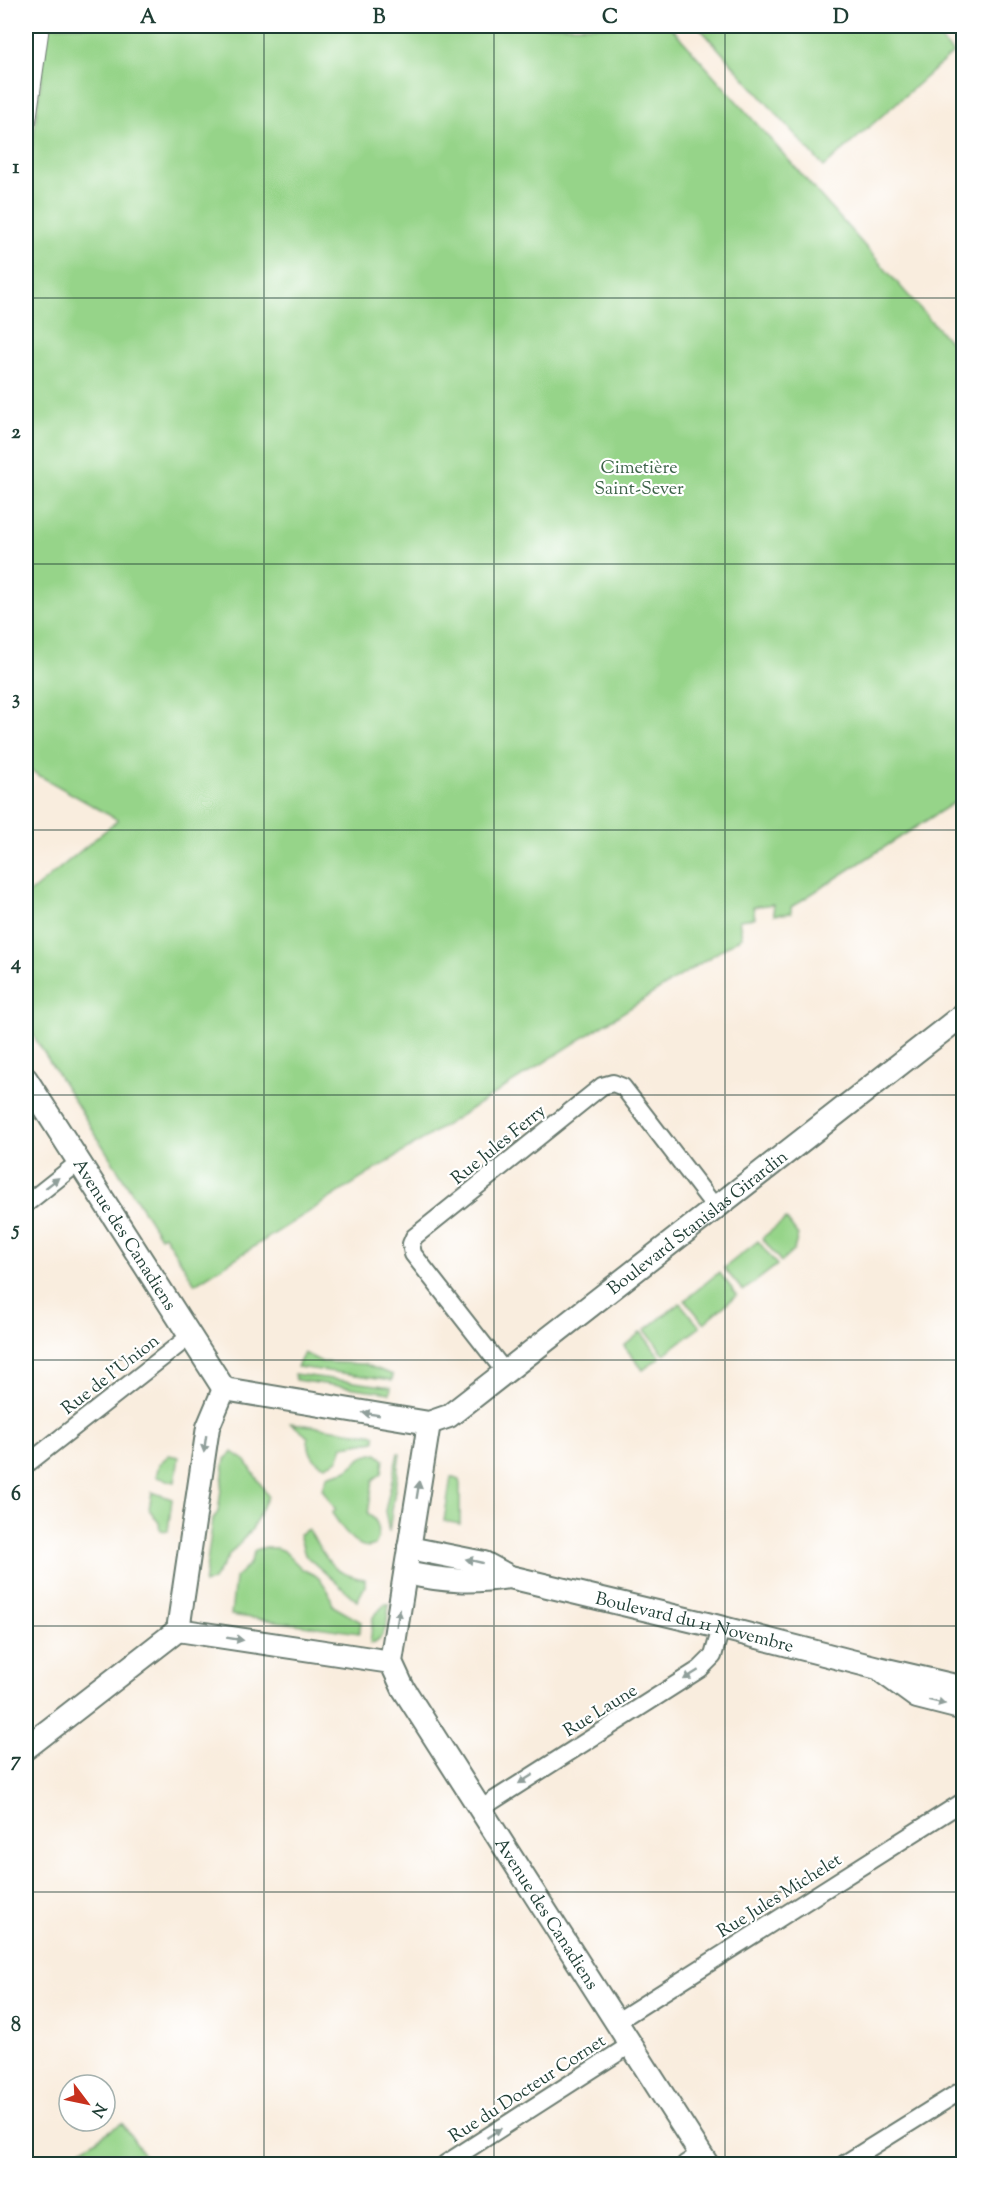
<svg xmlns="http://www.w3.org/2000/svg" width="989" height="2190" viewBox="0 0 989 2190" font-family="'Sorts Mill Goudy',serif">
<rect width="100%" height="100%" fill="#fff"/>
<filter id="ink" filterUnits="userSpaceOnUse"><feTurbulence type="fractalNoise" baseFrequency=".0167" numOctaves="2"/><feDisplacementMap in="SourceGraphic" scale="12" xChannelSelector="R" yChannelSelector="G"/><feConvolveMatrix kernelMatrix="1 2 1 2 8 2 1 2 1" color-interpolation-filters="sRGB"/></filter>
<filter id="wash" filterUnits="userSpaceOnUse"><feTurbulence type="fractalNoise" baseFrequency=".008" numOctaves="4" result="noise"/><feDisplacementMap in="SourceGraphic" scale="24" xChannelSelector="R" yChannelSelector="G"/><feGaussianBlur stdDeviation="1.35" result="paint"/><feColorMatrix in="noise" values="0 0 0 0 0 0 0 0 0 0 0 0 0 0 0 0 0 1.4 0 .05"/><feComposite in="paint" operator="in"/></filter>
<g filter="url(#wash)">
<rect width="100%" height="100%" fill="#f9edde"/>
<path fill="#96d489" stroke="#5a885e" stroke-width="1.5" d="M48 26H670L963 357V797L791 907V913L774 915 773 904 753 907 755 918 739 920 742 937 195 1284 164 1235 160 1237 26 1024V896L118 820 26 768V194Z
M698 26H928L953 53 824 167Z
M786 1219 798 1235 794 1250 781 1262 762 1238Z
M758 1241 777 1265 743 1291 724 1268Z
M719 1272 737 1295 704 1323 685 1300Z
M680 1303 700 1327 664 1354 645 1330Z
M641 1332 660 1357 643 1370 624 1346Z
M304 1353 322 1362 364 1364 393 1375 392 1380 297 1367Z
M294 1374 391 1387 390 1393 296 1380Z
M291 1423 375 1435V1441L343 1446 338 1460 326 1466C312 1462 308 1451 308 1437Z
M233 1452 246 1461 268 1496 252 1529 230 1554 213 1580 204 1584 213 1519 218 1512 225 1459Z
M398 1453H400L389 1532 385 1511Z
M372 1454H377L384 1460 382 1473 373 1480 368 1514C380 1521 381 1533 375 1545 357 1554 341 1526 332 1513L336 1510 322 1489 328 1476C334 1473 341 1473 347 1470 356 1464 360 1456 372 1454Z
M169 1455 179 1457 175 1482 156 1477 159 1464Z
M451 1477 459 1480 460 1484V1524L444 1521Z
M152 1492 172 1499 168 1531 160 1530 159 1523 149 1509Z
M308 1529C326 1557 329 1574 365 1579V1586L357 1601 305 1555 299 1534Z
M262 1548H276L284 1551 302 1569 319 1577 329 1592 333 1606 361 1622 359 1633 231 1615 235 1578 249 1564 255 1550Z
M385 1604H389C387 1620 388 1638 370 1644L373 1617Z
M122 2123 150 2164H58Z"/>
</g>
<g filter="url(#ink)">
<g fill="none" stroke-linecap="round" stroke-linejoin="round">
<defs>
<path id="minor" d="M26 1204 79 1162
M505 1372 413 1254 411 1244 414 1237 602 1086 613 1083 623 1087 715 1207
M26 1465 190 1336
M480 1809 700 1669 713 1656 721 1628
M616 2022 964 1801
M445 2164 630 2045
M685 2164 700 2154
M844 2164 964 2089"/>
<path id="tertiary" d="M26 120 39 26"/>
<g id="secondary">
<path id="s1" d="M26 1079 224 1389"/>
<path id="s2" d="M224 1389 429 1423 449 1416 964 1014"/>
<path id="s3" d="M429 1423 391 1662 403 1688 707 2164"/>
<path id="s4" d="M409 1548 484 1563 510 1577 711 1625 878 1668 964 1688"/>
<path d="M406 1573C444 1581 471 1583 510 1577"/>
<path d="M178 1630 208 1427 224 1389"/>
<path d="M178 1630 391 1662"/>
<path d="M884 1673 917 1697 964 1709"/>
<path d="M26 1748 178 1630"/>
</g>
</defs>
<use href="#minor" stroke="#6b7b70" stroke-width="20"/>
<use href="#tertiary" stroke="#6b7b70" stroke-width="22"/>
<use href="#secondary" stroke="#6b7b70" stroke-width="26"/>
<use href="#minor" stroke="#fff" stroke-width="16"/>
<use href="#tertiary" stroke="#fff" stroke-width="20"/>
<use href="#secondary" stroke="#fff" stroke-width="22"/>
</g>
<defs><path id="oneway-solid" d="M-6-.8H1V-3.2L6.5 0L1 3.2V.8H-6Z" transform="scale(1.5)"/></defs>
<g fill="#8f9e9a">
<use href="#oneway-solid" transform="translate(52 1183) rotate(-38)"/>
<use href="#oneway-solid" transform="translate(371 1414) rotate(-171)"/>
<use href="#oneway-solid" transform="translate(205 1444) rotate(98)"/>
<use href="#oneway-solid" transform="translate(418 1490) rotate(-81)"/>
<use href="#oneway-solid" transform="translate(474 1561) rotate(-167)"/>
<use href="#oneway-solid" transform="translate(398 1618) rotate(-81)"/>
<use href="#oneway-solid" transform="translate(235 1639) rotate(9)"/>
<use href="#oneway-solid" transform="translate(691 1675) rotate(148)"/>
<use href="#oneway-solid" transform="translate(937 1702) rotate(14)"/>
<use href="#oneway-solid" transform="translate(526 1779) rotate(148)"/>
<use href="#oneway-solid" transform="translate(494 2133) rotate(-33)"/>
</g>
</g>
<path fill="none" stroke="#1f3d34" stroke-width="1.5" stroke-opacity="0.55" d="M264 26V2164M494 26V2164M725 26V2164M26 298H964M26 564H964M26 830H964M26 1095H964M26 1360H964M26 1626H964M26 1892H964"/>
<g text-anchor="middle" stroke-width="4.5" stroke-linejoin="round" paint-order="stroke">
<g font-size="18" fill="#3d6349" stroke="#fff">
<text x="639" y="473">Cimetière<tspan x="639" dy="21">Saint-Sever</tspan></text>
</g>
<g font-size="18" fill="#1f3d34" stroke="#fff">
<text transform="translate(498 1144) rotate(-39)" y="6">Rue Jules Ferry</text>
<text dy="6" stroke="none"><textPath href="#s2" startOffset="544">Boulevard Stanislas Girardin</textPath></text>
<text dy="6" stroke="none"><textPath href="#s1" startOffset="184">Avenue des Canadiens</textPath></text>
<text transform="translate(110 1374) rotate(-38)" y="6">Rue de l'Union</text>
<text dy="6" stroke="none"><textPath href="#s4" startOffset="296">Boulevard du 11 Novembre</textPath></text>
<text transform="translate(600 1710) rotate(-32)" y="6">Rue Laune</text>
<text transform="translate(779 1895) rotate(-32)" y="6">Rue Jules Michelet</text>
<text dy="6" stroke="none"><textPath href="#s3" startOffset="538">Avenue des Canadiens</textPath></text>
<text transform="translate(527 2088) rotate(-33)" y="6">Rue du Docteur Cornet</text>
</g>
</g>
<rect width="989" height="2190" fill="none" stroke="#fff" stroke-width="66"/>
<g transform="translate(87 2103) rotate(122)"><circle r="28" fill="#ffffff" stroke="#a5b1ae" stroke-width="1.5"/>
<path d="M0-4.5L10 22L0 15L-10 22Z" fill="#c8321e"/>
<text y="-9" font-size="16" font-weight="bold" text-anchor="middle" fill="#1f3d34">N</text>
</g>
<rect x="33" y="33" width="923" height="2124" fill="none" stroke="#1f3d34" stroke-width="2"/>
<g font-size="20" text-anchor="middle" font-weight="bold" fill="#1f3d34">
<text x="148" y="23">A</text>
<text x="379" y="23">B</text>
<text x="610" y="23">C</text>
<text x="841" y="23">D</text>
<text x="16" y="173">1</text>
<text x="16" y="438">2</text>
<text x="16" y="704">3</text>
<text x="16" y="969">4</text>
<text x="16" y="1235">5</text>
<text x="16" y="1500">6</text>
<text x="16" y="1766">7</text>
<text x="16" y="2031">8</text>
</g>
</svg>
